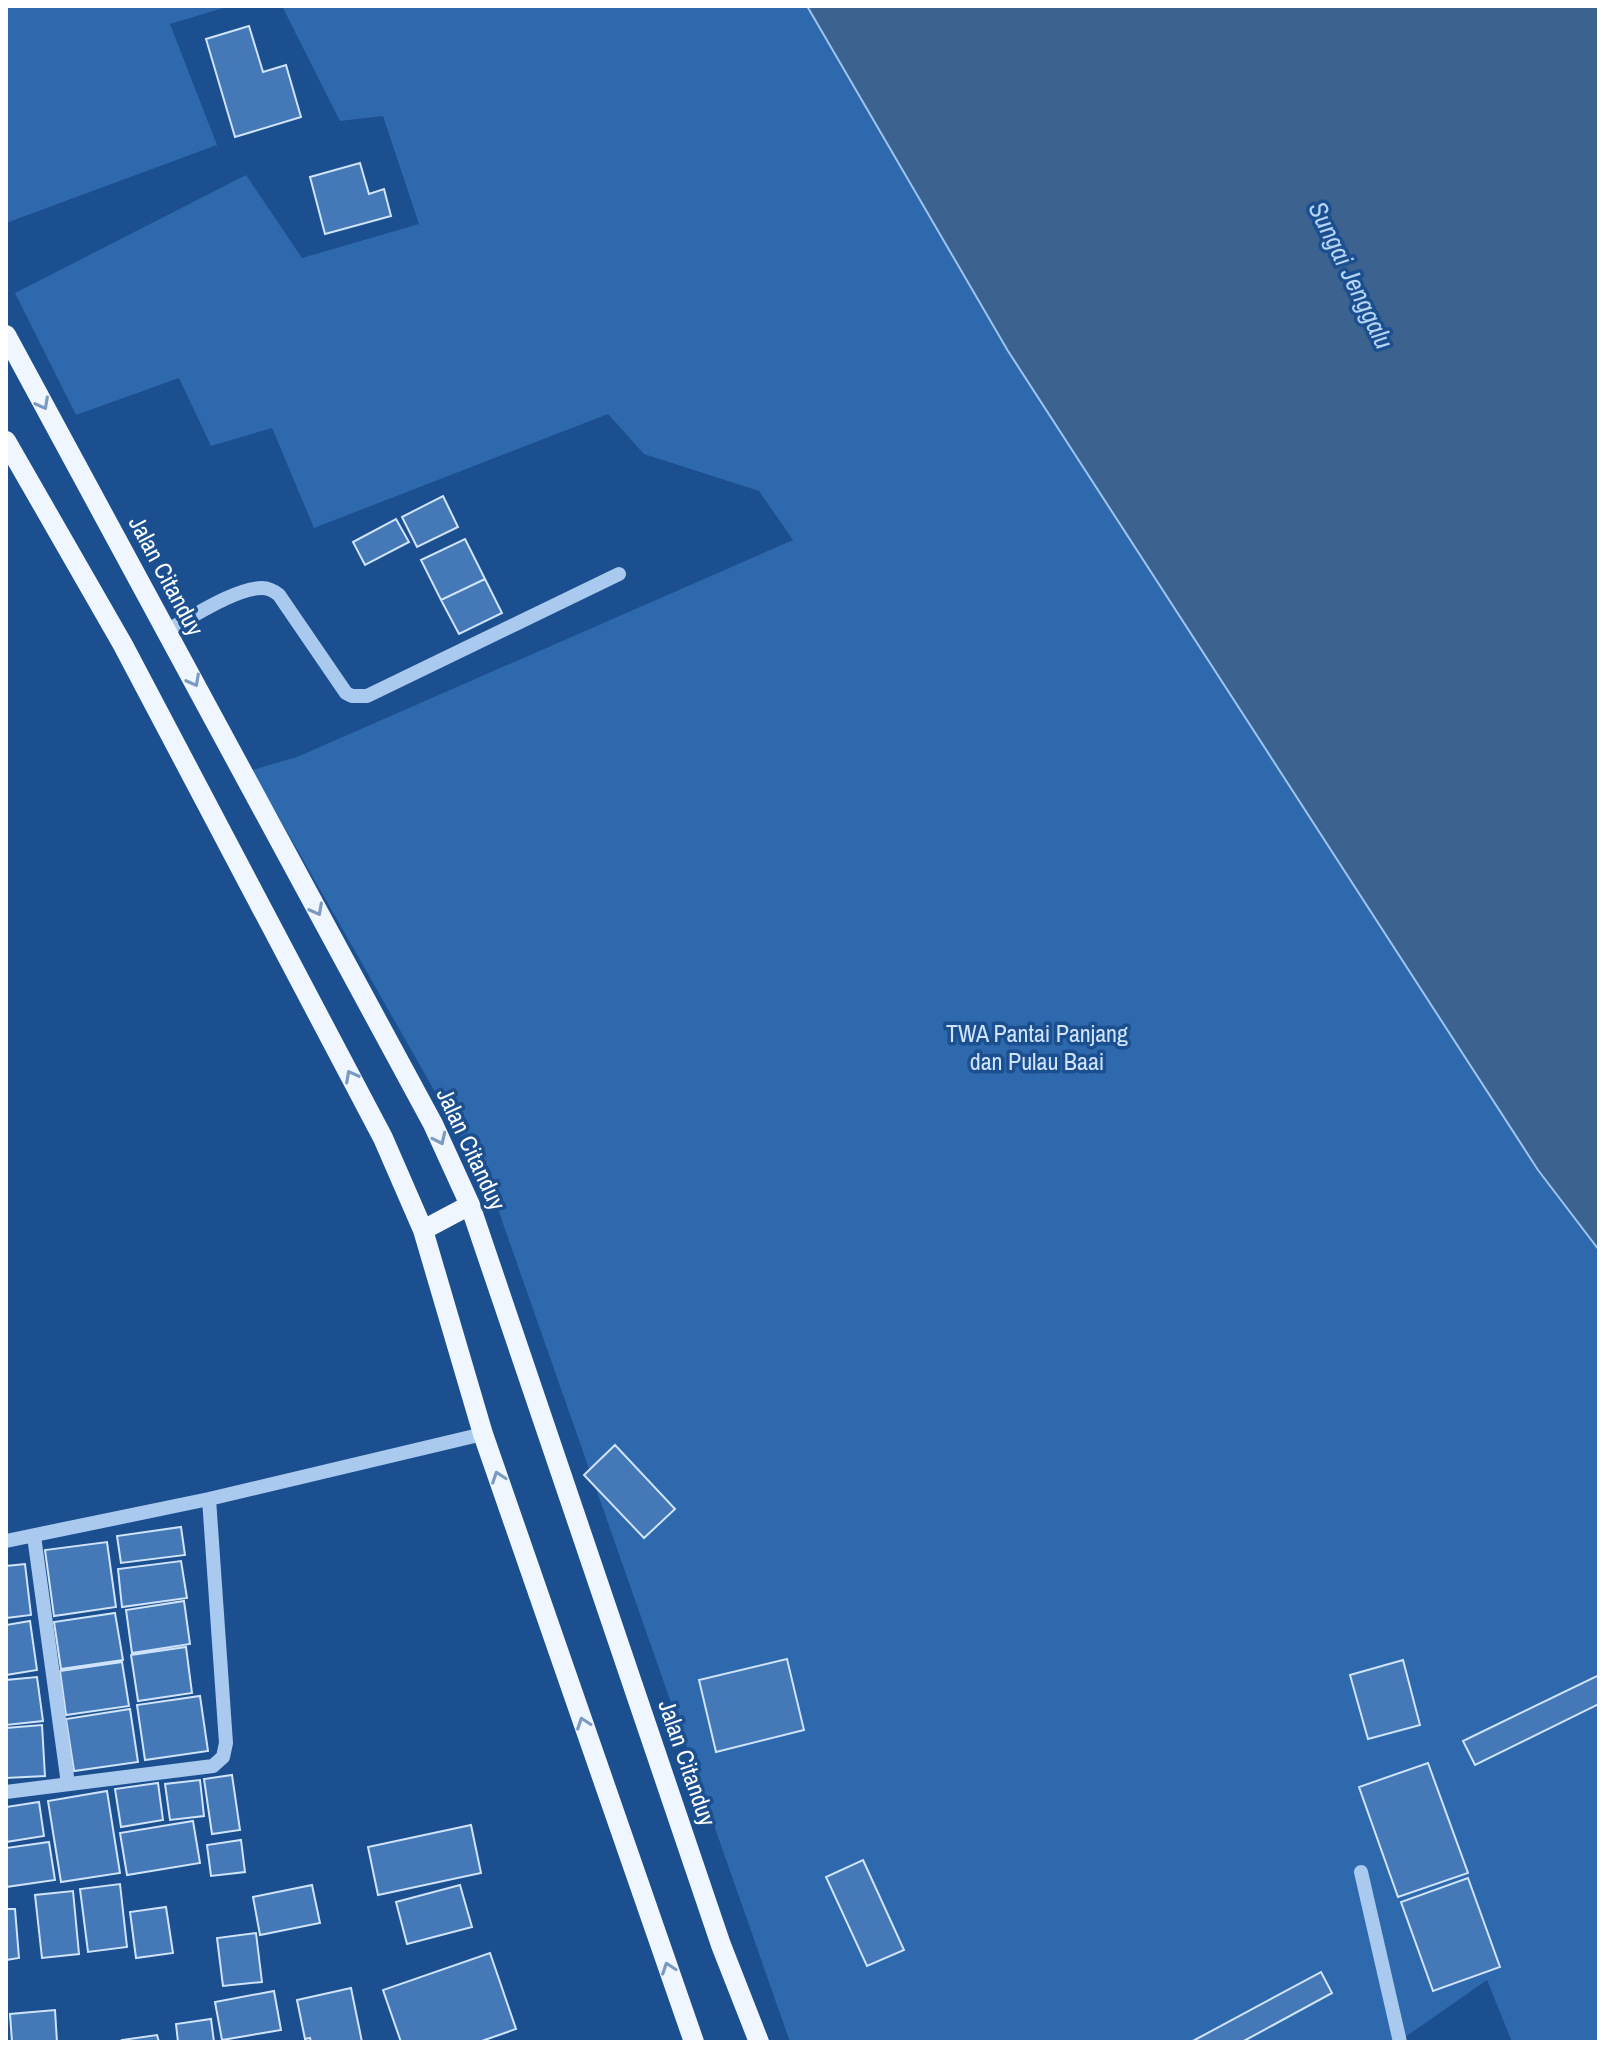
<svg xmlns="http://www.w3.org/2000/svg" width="1605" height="2048" viewBox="0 0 1605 2048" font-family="'Archivo Narrow',sans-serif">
<rect width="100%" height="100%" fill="#1b4f8f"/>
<path fill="#2e69ad" d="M6 6H230L170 24 217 145 6 223Z
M282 6H1599V2042H1512L1487 1980 1398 2042H790L492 1192 252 770 297 757 793 540 759 491 644 454 608 414 314 528 272 428 211 446 179 378 76 415 15 293 246 175 302 258 419 224 383 116 340 121Z"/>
<path fill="#3c6290" stroke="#9cc4f0" stroke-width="2" d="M807 6H1599V1250L1538 1170 1008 351Z"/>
<path fill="#4478b7" stroke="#cfe3fa" stroke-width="2" d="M249 26 263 72 286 65 301 117 235 137 206 39Z
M360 163 369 194 384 189 391 216 325 234 310 177Z
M443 496 458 527 417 547 402 517Z
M396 519 409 542 365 565 353 542Z
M465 539 485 579 441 600 421 560Z
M485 579 502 613 459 634 441 600Z
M615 1445 675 1509 644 1538 584 1475Z
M181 1527 185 1555 121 1563 117 1536Z
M107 1542 116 1607 54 1616 45 1550Z
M181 1561 187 1598 122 1607 118 1569Z
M25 1564 31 1615 6 1618V1566Z
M184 1601 190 1644 132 1653 126 1610Z
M115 1613 123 1660 61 1669 54 1622Z
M30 1621 37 1670 6 1675V1625Z
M186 1647 192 1693 138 1701 131 1655Z
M787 1659 804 1730 716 1752 699 1680Z
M1403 1660 1420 1725 1368 1739 1350 1675Z
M122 1662 129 1706 66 1715 60 1671Z
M1599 1675V1704L1475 1765 1463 1741Z
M37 1677 43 1721 6 1725V1680Z
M200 1696 208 1751 145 1760 137 1705Z
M130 1709 138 1762 74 1771 66 1719Z
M42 1725 45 1776 6 1778V1728Z
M1428 1763 1468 1873 1398 1897 1359 1787Z
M232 1775 240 1830 212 1834 204 1779Z
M200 1780 204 1816 170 1820 165 1784Z
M158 1783 163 1820 121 1827 115 1789Z
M107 1791 120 1873 61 1882 48 1801Z
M39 1802 44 1836 6 1842V1807Z
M193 1821 200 1863 127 1875 120 1833Z
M471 1825 481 1873 378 1895 368 1847Z
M241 1840 245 1872 211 1876 207 1845Z
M49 1842 55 1880 6 1887V1848Z
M863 1860 904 1950 867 1966 826 1877Z
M1468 1878 1500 1967 1433 1991 1401 1902Z
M120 1884 127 1947 88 1952 80 1889Z
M312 1885 320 1923 260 1935 253 1897Z
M460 1885 472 1927 407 1944 396 1902Z
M73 1891 79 1954 42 1958 35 1895Z
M166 1907 173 1953 136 1958 130 1912Z
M6 1909H15L19 1958 6 1960Z
M256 1933 262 1982 223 1986 217 1938Z
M490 1953 516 2029 479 2042H401L383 1990Z
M1321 1972 1332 1993 1242 2042H1191Z
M351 1988 362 2042H311L310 2038 305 2039 297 2000Z
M274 1991 281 2030 222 2040 215 2002Z
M55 2010 57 2042H12L10 2014Z
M211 2019 214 2042H178L176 2024Z
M157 2035 159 2042H123L122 2040Z"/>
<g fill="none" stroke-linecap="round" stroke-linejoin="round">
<path stroke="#a9c9ee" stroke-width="14" d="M166 631C191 618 235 588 262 588 269 588 274 591 279 595L346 693 352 696H367L619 574
M209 1499 483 1434
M34 1536 68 1784
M6 1541 209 1499 226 1743 223 1757 213 1766 6 1792
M1361 1872 1400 2042"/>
<path stroke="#f0f6ff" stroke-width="20" d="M6 335 433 1124 470 1205 721 1945 759 2042
M6 441 123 645 383 1138 423 1230 483 1434 694 2042
M423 1230 470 1205"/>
</g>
<defs><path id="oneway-chevron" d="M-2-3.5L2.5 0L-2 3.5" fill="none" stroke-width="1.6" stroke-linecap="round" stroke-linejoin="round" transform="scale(2)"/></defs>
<g stroke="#7b9ac1">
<use href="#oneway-chevron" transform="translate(43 404) rotate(62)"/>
<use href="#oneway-chevron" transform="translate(194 681) rotate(62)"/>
<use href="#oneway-chevron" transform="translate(317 910) rotate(62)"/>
<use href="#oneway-chevron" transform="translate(351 1076) rotate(-118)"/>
<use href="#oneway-chevron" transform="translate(440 1139) rotate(65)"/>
<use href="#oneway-chevron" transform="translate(498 1477) rotate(-109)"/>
<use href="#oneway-chevron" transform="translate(583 1723) rotate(-109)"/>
<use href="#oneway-chevron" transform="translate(668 1968) rotate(-109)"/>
</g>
<g text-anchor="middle" stroke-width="7" stroke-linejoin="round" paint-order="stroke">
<g font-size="24" fill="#fff" stroke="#1b4f8f">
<text transform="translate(166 576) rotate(62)" y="8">Jalan Citanduy</text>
<text transform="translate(471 1149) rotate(65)" y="8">Jalan Citanduy</text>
<text transform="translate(687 1763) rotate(71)" y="8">Jalan Citanduy</text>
</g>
<g font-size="24" fill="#cfe3fa" stroke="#1b4f8f">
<text x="1037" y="1042">TWA Pantai Panjang<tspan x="1037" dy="28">dan Pulau Baai</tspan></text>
</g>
<g font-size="26" font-style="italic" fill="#b5d3f5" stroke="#1b4f8f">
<text transform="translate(1351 275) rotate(64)" y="9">Sungai Jenggalu</text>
</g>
</g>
<rect width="1605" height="2048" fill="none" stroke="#ffffff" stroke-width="16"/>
</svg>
